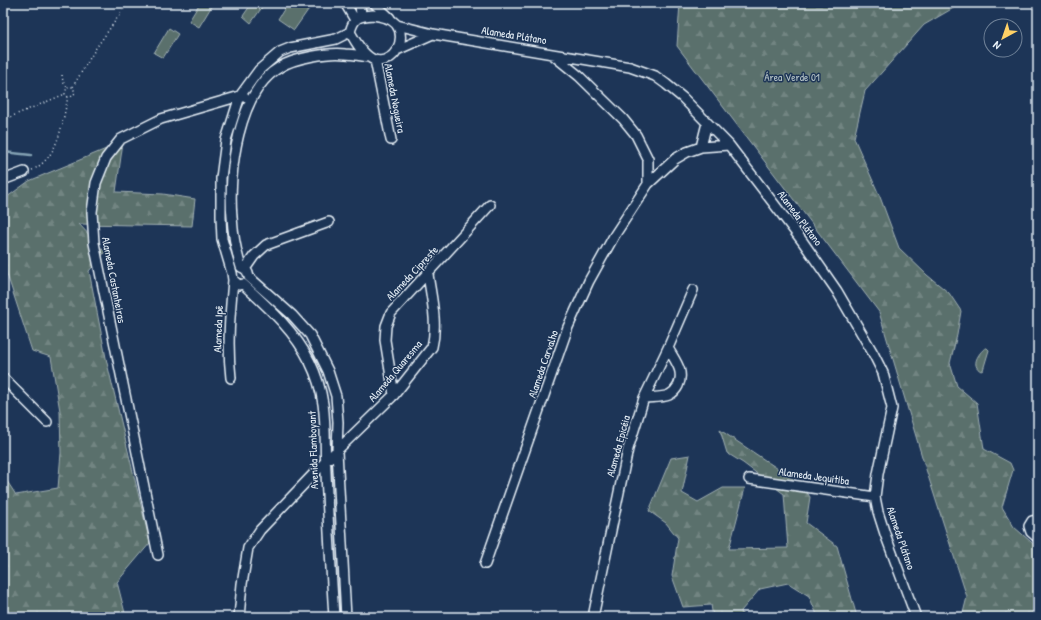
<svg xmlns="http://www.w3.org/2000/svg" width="1041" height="620" viewBox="0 0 1041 620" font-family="'Patrick Hand',sans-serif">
<defs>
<pattern id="forest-firs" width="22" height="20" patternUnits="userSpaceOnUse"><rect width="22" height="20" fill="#5a706c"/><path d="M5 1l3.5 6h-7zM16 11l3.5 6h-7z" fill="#728582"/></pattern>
<pattern id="park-tufts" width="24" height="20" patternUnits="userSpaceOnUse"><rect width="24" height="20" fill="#5a706c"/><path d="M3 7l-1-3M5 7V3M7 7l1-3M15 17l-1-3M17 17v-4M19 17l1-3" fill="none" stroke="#728582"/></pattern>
</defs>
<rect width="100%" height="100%" fill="#1d3557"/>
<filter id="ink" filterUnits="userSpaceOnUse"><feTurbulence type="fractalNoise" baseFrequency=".025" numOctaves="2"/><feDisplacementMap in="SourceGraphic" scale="8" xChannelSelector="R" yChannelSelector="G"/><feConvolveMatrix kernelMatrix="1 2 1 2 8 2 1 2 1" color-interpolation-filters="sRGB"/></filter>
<g filter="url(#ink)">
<path fill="url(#forest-firs)" stroke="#a1b0b2" d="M680 3H962L924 25 865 91 854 138 880 197 899 248 927 275 949 293 961 311 957 335 950 363 957 386 977 403 984 449 1010 463 1013 470 1002 507 1014 527 1038 548V617H962L967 597 923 460 879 312 677 46Z
M123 142 116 192 163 194 195 199 192 226 79 224 105 252 89 271 107 363 150 543 117 582 126 617H3V475L16 495 58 488 61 453 60 411 51 357 32 351 3 262V200L29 181Z
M720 430 802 485 810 497 806 523 837 546 857 617H818L809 596 788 583 760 589 741 611 743 617H713L711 605 683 607 672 576 678 538 666 523 649 511 671 458 690 455 682 493 698 502 723 488H745L729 549 788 548 784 494 743 463 727 453Z"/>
<path fill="url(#park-tufts)" stroke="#a1b0b2" d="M985 348H987L989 350 983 370 981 371C970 365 979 353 985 348Z"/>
<path fill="#5a706c" stroke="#a1b0b2" d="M200 3 213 4 199 27 189 21Z
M252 3H265L251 23 243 16Z
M288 3H313L294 30 278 19Z
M169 28 178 34 163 58 154 53Z"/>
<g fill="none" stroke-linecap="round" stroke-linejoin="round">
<path stroke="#84a2b4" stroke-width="2.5" d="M3 152 31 155"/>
<defs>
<path id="minor" d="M345 3 355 20
M360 3 361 16
M374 3 390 18
M373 15C381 16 391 18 396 24 408 39 394 65 375 60 364 57 355 41 350 32 354 17 359 16 373 15Z
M397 25 433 34 630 67 655 76 666 84 683 98 729 145 803 242 837 291 873 353 883 373 892 408 878 474 875 497 878 512 885 534 916 617
M397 50 433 34
M552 54 579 76 623 119 636 135 648 159V184
M375 60 391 140
M701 147 707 123
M3 180 24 172
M245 269 254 256 266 245 329 222
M3 378 47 422
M231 378C227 344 230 315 233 280
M394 395 385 340 386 326 391 313 490 205
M644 398C652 397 662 398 669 395 673 393 676 390 678 386 685 371 675 361 668 348
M749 479 875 497
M1038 520 1032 521 1029 526 1031 532 1038 538
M158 555 94 243 92 212 96 183 106 158 121 139 161 119 240 96 244 97
M485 564 568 327 589 281 614 236 648 184 675 159 687 152 701 147 729 145
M239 617 242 584 248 548 260 530 325 462 394 395 432 347C438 323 431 297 428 274
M334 617C331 569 328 520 326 472 324 432 329 400 310 362 295 331 268 307 243 284L239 285 233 280 232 273 222 239 221 217V178L226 140 240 96 259 70 280 52 290 48 336 39 350 32
M346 617 337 451 338 422 336 396 328 371 310 335 292 315 249 277C248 271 246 269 241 267 236 251 233 234 232 217 228 173 238 91 280 67 294 58 329 52 345 54 353 54 361 56 369 57
M593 617 628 449 644 398 668 348 693 290"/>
</defs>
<use href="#minor" stroke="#e8f1f8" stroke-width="12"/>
<path stroke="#e8f1f8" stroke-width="1.5" stroke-dasharray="1 3" stroke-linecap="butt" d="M62 75 63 82 67 87
M68 97 65 94 67 87H73
M3 120 65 94
M32 170C59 158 62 123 68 97H71L75 93 73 87 75 83 96 48 128 3"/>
<use href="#minor" stroke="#1d3557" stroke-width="9"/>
</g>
</g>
<g text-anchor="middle" stroke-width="3" stroke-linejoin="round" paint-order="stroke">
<g font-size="11" fill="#e8f1f8" stroke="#1d3557">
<text transform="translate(514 35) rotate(9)" y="4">Alameda Plátano</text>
<text transform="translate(395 98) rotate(79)" y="4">Alameda Nogueira</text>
<text transform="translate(800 218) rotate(53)" y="4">Alameda Plátano</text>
<text transform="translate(412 273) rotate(-47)" y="4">Alameda Cipreste</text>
<text transform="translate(114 280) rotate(79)" y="4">Alameda Castanheiras</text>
<text transform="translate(218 329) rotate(-88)" y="4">Alameda Ipê</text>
<text transform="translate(543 364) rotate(-71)" y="4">Alameda Carvalho</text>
<text transform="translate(395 371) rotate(-50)" y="4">Alameda Quaresma</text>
<text transform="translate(618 446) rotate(-75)" y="4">Alameda Epicéia</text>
<text transform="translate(313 450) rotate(-92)" y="4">Avenida Flamboyant</text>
<text transform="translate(814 476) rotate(8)" y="4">Alameda Jequitiba</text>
<text transform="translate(901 538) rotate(71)" y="4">Alameda Plátano</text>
</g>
<g font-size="11" fill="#b6c4c7" stroke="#1d3557">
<text x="792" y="81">Área Verde 01</text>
</g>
</g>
<rect width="1041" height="620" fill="none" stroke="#1d3557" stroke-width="16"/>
<rect x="8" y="8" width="1025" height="604" fill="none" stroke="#e8f1f8" stroke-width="1.5" filter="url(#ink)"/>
<g transform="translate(1003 38) rotate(220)"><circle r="19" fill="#1d3557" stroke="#6e8097"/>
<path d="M0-3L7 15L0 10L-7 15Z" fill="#ffd166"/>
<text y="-6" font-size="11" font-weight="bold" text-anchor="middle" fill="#e8f1f8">N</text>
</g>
</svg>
